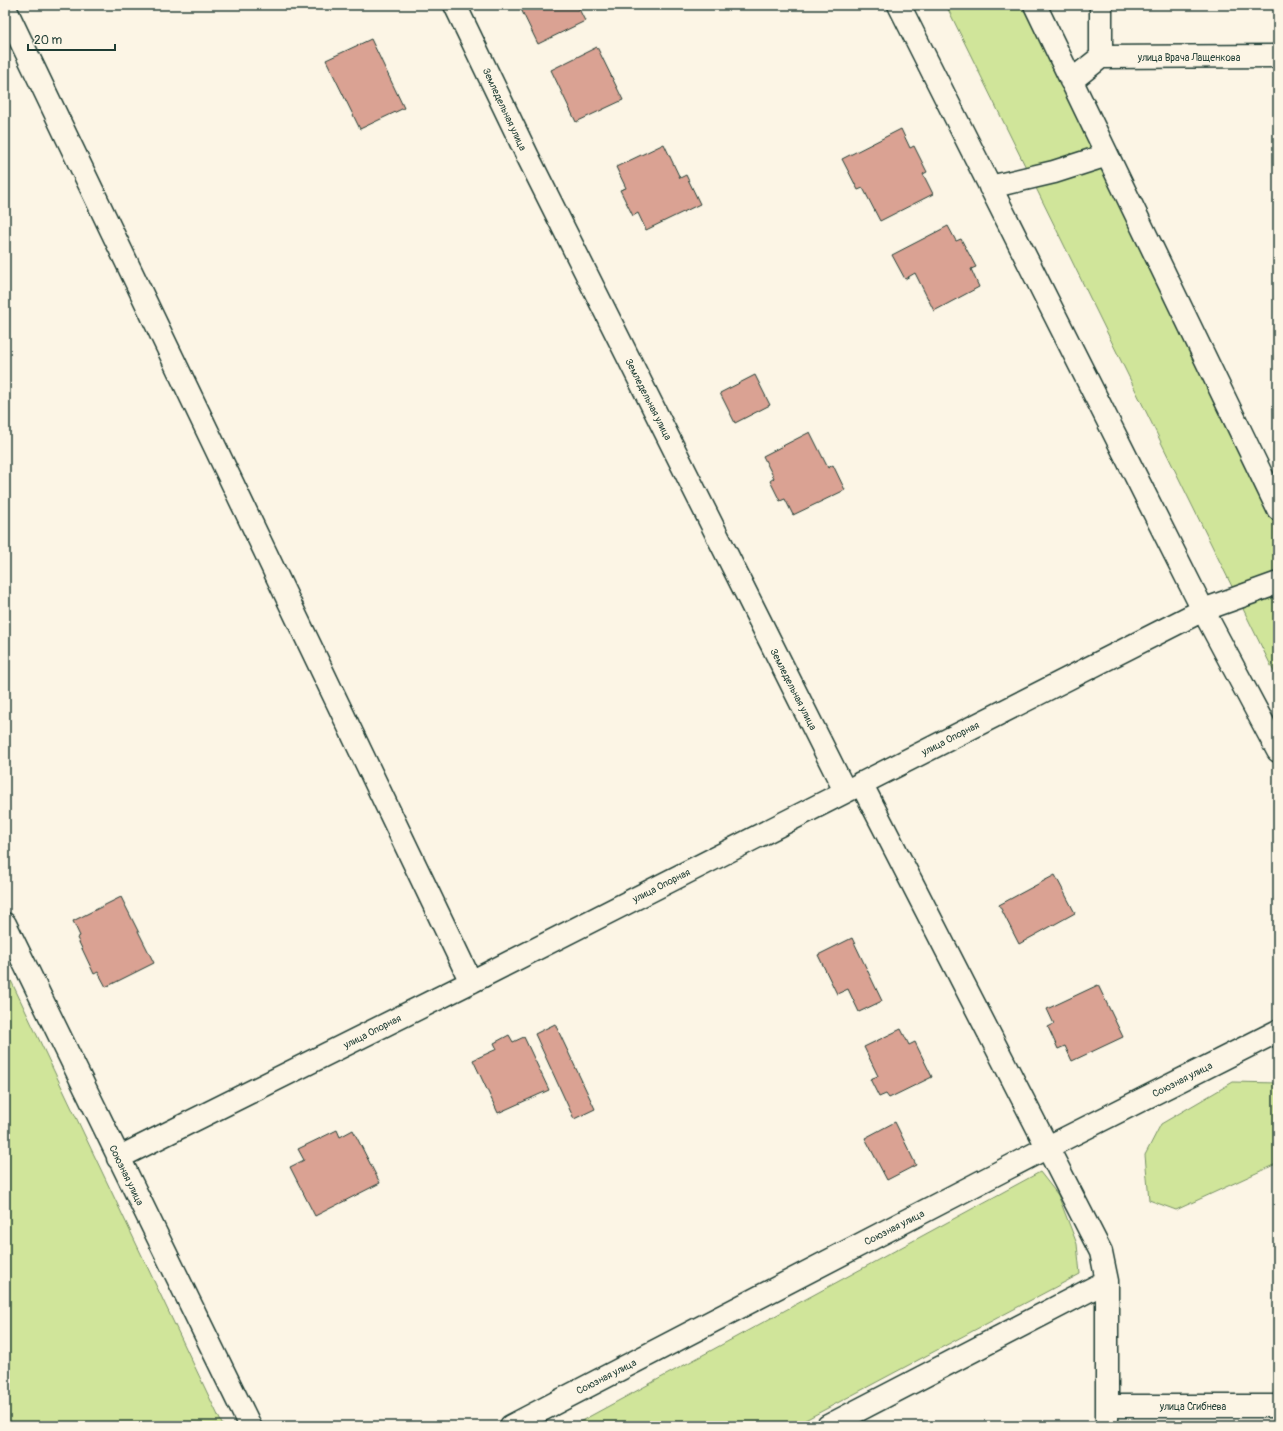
<svg xmlns="http://www.w3.org/2000/svg" width="1283" height="1431" viewBox="0 0 1283 1431" font-family="Pangolin,sans-serif">
<rect width="100%" height="100%" fill="#fcf5e5"/>
<filter id="ink" filterUnits="userSpaceOnUse"><feTurbulence type="fractalNoise" baseFrequency=".025" numOctaves="2"/><feDisplacementMap in="SourceGraphic" scale="8" xChannelSelector="R" yChannelSelector="G"/><feConvolveMatrix kernelMatrix="1 2 1 2 8 2 1 2 1" color-interpolation-filters="sRGB"/></filter>
<g filter="url(#ink)">
<path fill="#d0e59a" stroke="#789167" d="M946 5H1027L1278 529V680Z
M5 968 223 1426H6Z
M1233 1082 1278 1083V1163L1176 1210 1149 1200 1145 1155 1161 1124Z
M1040 1172 1058 1195 1077 1244 1080 1274 794 1426H572Z"/>
<path fill="#daa293" stroke="#1f3d34" d="M519 5H577L585 21 538 44Z
M371 39 404 108 360 129 326 60Z
M597 47 623 100 576 122 551 70Z
M901 129 910 148 914 146 927 172 923 174 933 194 880 221 863 188 858 190 842 159Z
M664 144 680 178 686 175 700 204 646 230 638 213 633 216 620 190 626 188 616 167Z
M948 226 956 241 961 239 976 267 971 269 979 287 934 311 915 273 905 279 892 255Z
M755 375 770 405 735 423 720 393Z
M810 432 828 468 833 465 845 490 793 515 785 499 780 501 770 481 774 478 763 456Z
M1055 875 1075 913 1019 944 999 905Z
M121 897 154 963 106 987 98 972 94 974 77 938 80 936 73 921Z
M852 938 882 1001 859 1012 848 989 837 994 818 955Z
M1098 985 1123 1037 1072 1061 1065 1046 1058 1049 1048 1027 1054 1024 1047 1009Z
M555 1024 595 1109 574 1119 535 1034Z
M901 1029 909 1045 915 1042 932 1077 889 1098 886 1094 879 1097 870 1079 878 1076 864 1047Z
M509 1035 513 1042 524 1037 549 1090 498 1113 473 1060 497 1049 494 1043Z
M895 1122 916 1165 887 1180 865 1138Z
M337 1130 340 1137 353 1130 380 1183 315 1216 290 1167 304 1160 298 1149Z"/>
<g fill="none" stroke-linecap="round" stroke-linejoin="round">
<defs>
<path id="minor" d="M455 5 528 157 845 791
M899 5 1203 610 1278 751
M1035 5 1278 509
M1101 5V57
M5 8 471 982
M1101 57 1278 56
M1071 81 1101 57
M990 187 1054 172 1107 155
M861 783 1101 1252 1107 1281V1426
M5 924 250 1426
M118 1158 471 982 1203 610 1278 583
M1107 1406H1278
M511 1426 1048 1147 1278 1031
M828 1426 1107 1281"/>
</defs>
<use href="#minor" stroke="#1f3d34" stroke-width="25"/>
<use href="#minor" stroke="#fcf5e5" stroke-width="22"/>
</g>
</g>
<g text-anchor="middle" stroke-width="4" stroke-linejoin="round" paint-order="stroke">
<g font-size="10" fill="#1f3d34" stroke="#fcf5e5">
<text x="1189" y="61">улица Врача Лащенкова</text>
<text transform="translate(505 109) rotate(65)" y="4">Земледельная улица</text>
<text transform="translate(649 399) rotate(63)" y="4">Земледельная улица</text>
<text transform="translate(794 689) rotate(63)" y="4">Земледельная улица</text>
<text transform="translate(950 738) rotate(-27)" y="4">улица Опорная</text>
<text transform="translate(661 885) rotate(-27)" y="4">улица Опорная</text>
<text transform="translate(372 1031) rotate(-27)" y="4">улица Опорная</text>
<text transform="translate(1182 1079) rotate(-27)" y="4">Союзная улица</text>
<text transform="translate(127 1175) rotate(64)" y="4">Союзная улица</text>
<text transform="translate(894 1227) rotate(-27)" y="4">Союзная улица</text>
<text transform="translate(606 1376) rotate(-27)" y="4">Союзная улица</text>
<text x="1193" y="1410">улица Сгибнева</text>
</g>
</g>
<rect width="1283" height="1431" fill="none" stroke="#fcf5e5" stroke-width="20"/>
<rect x="10" y="10" width="1263" height="1411" fill="none" stroke="#1f3d34" stroke-width="1.5" filter="url(#ink)"/>
<path d="M28 44v6h87v-6" fill="none" stroke="#1f3d34" stroke-width="2"/>
<text x="34" y="44" font-size="12" fill="#1f3d34" stroke="#fcf5e5" stroke-width="3" paint-order="stroke">20 m</text>
</svg>
